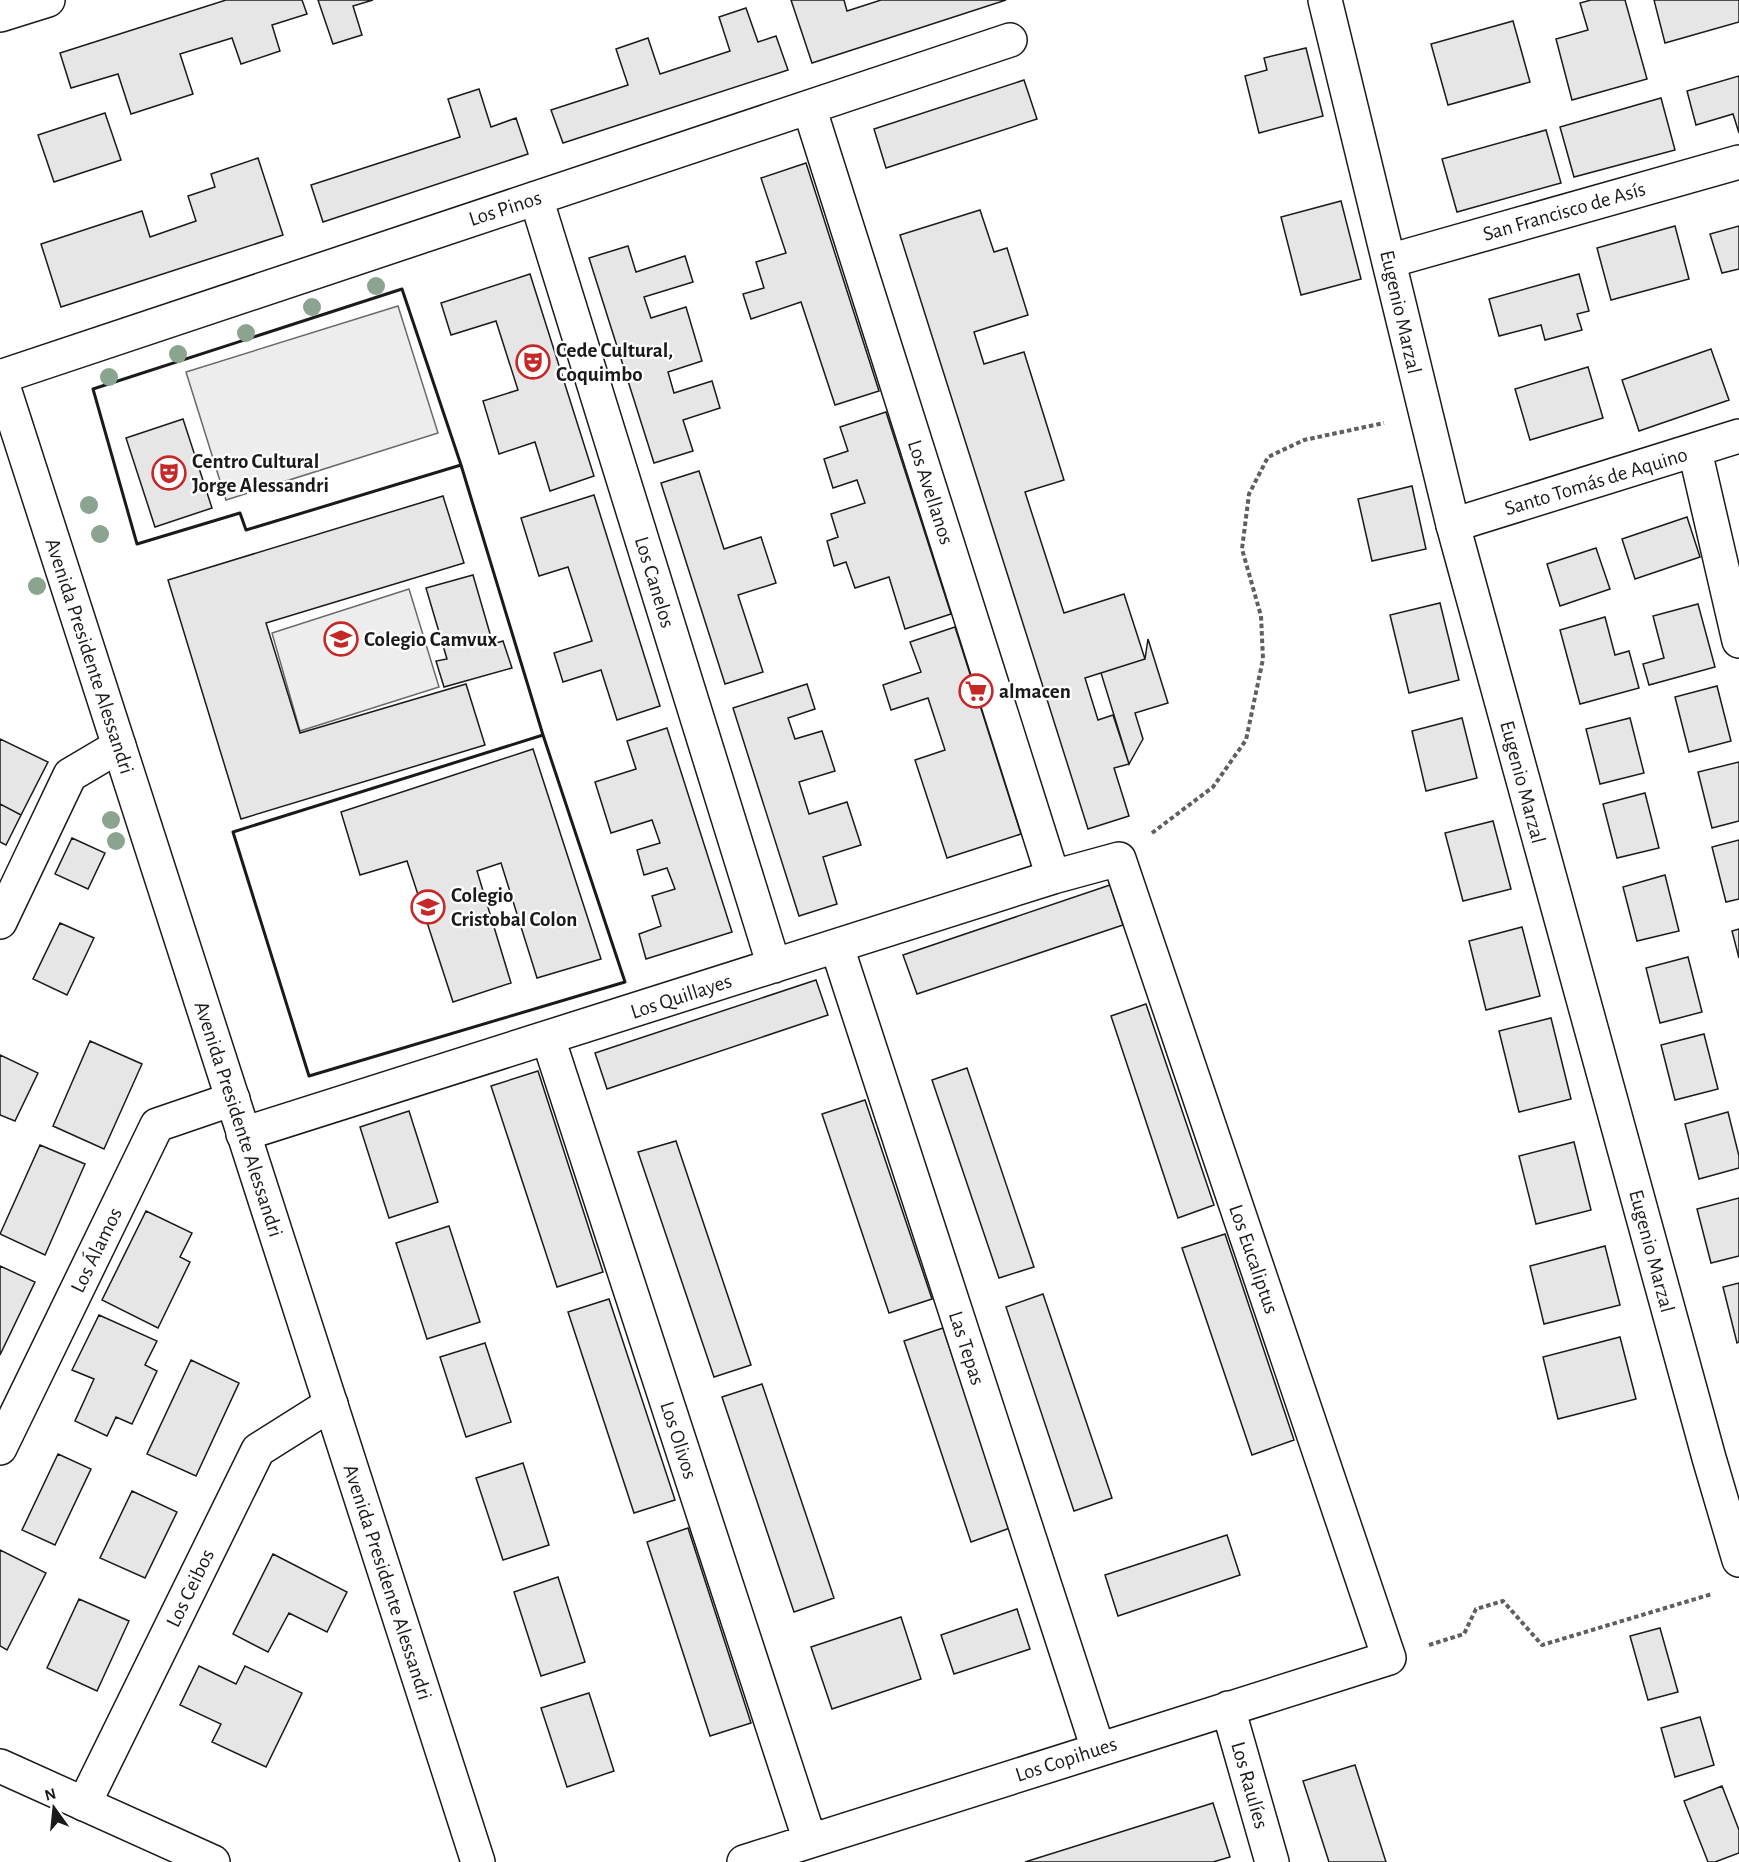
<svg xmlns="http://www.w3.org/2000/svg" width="1739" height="1862" viewBox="0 0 1739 1862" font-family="'Alegreya Sans',sans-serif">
<rect width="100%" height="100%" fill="#fff"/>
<path fill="#ededed" stroke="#6a6a6a" stroke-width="1.5" d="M398 306 438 433 226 500 186 372Z
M409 589 439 687 300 731 272 633Z"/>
<path fill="#e6e6e6" stroke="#1a1a1a" stroke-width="1.5" d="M226 0H302L307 14 272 25 280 51 241 64 232 38 180 54 193 94 131 114 118 74 71 88 60 53Z
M318 0H373L353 6 362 35 333 44Z
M791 0H844L847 11 881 0H1006L812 63Z
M1591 0H1625L1647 79 1572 100 1556 39 1588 30 1580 3Z
M1654 0H1739V22L1665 43Z
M746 8 758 42 776 36 788 70 563 143 551 110 628 85 616 49 648 38 660 74 730 51 719 17Z
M1513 21 1530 82 1448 105 1431 44Z
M1306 48 1323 116 1259 133 1245 76 1267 70 1264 58Z
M1739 76V133L1733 114 1696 125 1687 91Z
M1024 80 1037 119 886 168 874 129Z
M479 89 491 127 516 118 528 154 323 222 311 185 460 137 448 99Z
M1661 98 1675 150 1574 177 1560 127Z
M105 113 121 160 54 182 38 135Z
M1546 130 1561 183 1457 212 1442 159Z
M258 158 283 235 61 307 41 244 142 211 150 237 196 221 188 196 215 187 211 174Z
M806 163 879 391 835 405 801 302 751 319 743 294 764 288 756 262 786 253 761 178Z
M1341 201 1361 279 1301 295 1281 217Z
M980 210 994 252 1007 248 1028 315 974 332 984 364 1024 352 1064 480 1025 492 1064 613 1124 594 1145 659 1085 678 1098 720 1113 715 1129 764 1114 768 1129 816 1088 829 900 235Z
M1675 226 1689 279 1611 300 1597 248Z
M1739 226V269L1722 273 1710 234Z
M628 246 636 272 685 256 693 282 644 297 651 318 686 307 702 361 668 372 674 393 712 381 720 408 683 420 693 451 654 463 589 258Z
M530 274 594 476 550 491 535 442 499 454 483 401 518 390 496 321 451 335 441 303Z
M1579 274 1589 311 1577 314 1582 330 1545 340 1541 325 1499 336 1489 299Z
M1711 349 1729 400 1639 431 1622 380Z
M1588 367 1603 418 1530 440 1515 389Z
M886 412 951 614 905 629 889 577 855 588 846 562 834 566 827 541 838 537 831 514 865 503 857 480 833 488 824 459 848 451 840 427Z
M183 419 212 508 155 527 126 438Z
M699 471 724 549 761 537 776 583 738 595 763 672 725 684 661 483Z
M1412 486 1426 549 1372 561 1358 499Z
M594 495 660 706 617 720 601 670 563 682 554 653 592 641 568 567 539 576 521 518Z
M443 496 464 563 266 623 300 733 466 684 485 745 241 819 168 580Z
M1687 517 1700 557 1635 579 1622 539Z
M1596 548 1610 589 1560 606 1547 564Z
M473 575 493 644 503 641 512 668 444 687 436 661 447 659 426 588Z
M1440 603 1459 680 1409 693 1390 615Z
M1698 604 1715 667 1649 685 1643 664 1664 658 1653 616Z
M1605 617 1615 655 1629 651 1639 688 1580 704 1560 630Z
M955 627 1021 834 947 858 915 760 945 750 928 698 891 710 883 685 921 672 910 642Z
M1148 639 1168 703 1135 713 1143 739 1129 764 1101 673 1145 659Z
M807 684 815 709 788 718 795 739 822 731 835 771 799 782 809 814 847 802 861 845 823 857 837 904 799 916 733 708Z
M1717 686 1731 741 1689 752 1675 697Z
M1462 718 1477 778 1426 791 1412 731Z
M1630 718 1644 773 1600 784 1586 729Z
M667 728 732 932 646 959 639 934 661 926 652 896 675 889 667 868 644 875 637 850 660 843 652 820 611 833 595 782 636 769 627 741Z
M0 739 48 762 21 815 0 804Z
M533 749 601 959 537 978 501 863 477 871 511 983 453 1002 407 861 360 875 341 812Z
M1739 762V821L1712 828 1698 772Z
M1645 793 1659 848 1617 858 1603 804Z
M0 804 21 815 6 845 0 842Z
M1493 821 1511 889 1463 901 1445 833Z
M72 838 105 853 88 889 55 874Z
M1739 840V899L1726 902 1712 847Z
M1665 875 1679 931 1637 941 1623 887Z
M1110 885 1123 925 917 994 903 955Z
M60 923 94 938 67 995 33 979Z
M1522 927 1540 996 1486 1010 1469 941Z
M1739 929V958L1732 931Z
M1688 957 1702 1012 1660 1023 1646 968Z
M816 980 828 1015 607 1089 595 1053Z
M1146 1004 1214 1205 1178 1218 1111 1016Z
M1551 1018 1571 1099 1519 1112 1499 1031Z
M1704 1034 1718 1089 1675 1100 1661 1045Z
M90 1041 142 1064 104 1149 53 1126Z
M0 1055 38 1073 15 1121 0 1115Z
M967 1068 1034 1267 999 1278 932 1080Z
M538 1071 603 1272 557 1287 491 1086Z
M865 1100 932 1299 889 1313 822 1114Z
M409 1111 438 1202 389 1218 360 1127Z
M1728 1112 1739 1156V1168L1699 1179 1685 1124Z
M676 1141 751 1365 714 1377 638 1152Z
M1574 1142 1591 1210 1536 1224 1519 1156Z
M40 1145 85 1164 45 1255 0 1234Z
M1739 1198V1256L1711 1263 1697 1209Z
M146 1211 192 1233 180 1257 190 1262 158 1328 102 1300Z
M449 1226 480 1322 427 1339 396 1243Z
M1225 1234 1294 1440 1252 1455 1182 1248Z
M1605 1246 1620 1305 1544 1324 1530 1266Z
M0 1266 35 1282 0 1355Z
M1739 1283V1342L1737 1343 1723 1287Z
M1043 1294 1112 1498 1074 1511 1006 1307Z
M609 1299 675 1500 634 1513 568 1312Z
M99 1315 157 1341 145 1365 157 1371 132 1424 116 1417 107 1436 75 1421 94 1379 72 1370Z
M943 1328 1010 1528 971 1542 904 1341Z
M1620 1337 1636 1399 1558 1419 1543 1357Z
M485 1343 511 1422 466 1437 440 1357Z
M191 1360 239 1383 196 1476 147 1454Z
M762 1384 834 1598 794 1612 722 1397Z
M58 1454 91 1469 55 1545 22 1530Z
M523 1463 549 1545 503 1560 476 1478Z
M132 1491 177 1512 145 1578 100 1558Z
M688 1528 751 1723 710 1736 647 1542Z
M1227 1535 1240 1575 1118 1616 1105 1575Z
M0 1550 46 1573 7 1650 0 1646Z
M273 1554 347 1592 327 1632 289 1613 268 1652 233 1634Z
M558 1577 585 1662 541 1676 514 1592Z
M79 1599 129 1621 97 1691 47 1668Z
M1017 1609 1030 1649 954 1674 941 1635Z
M901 1617 921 1679 832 1709 811 1647Z
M1660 1628 1678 1692 1648 1700 1630 1636Z
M199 1666 236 1684 245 1666 302 1693 266 1767 212 1742 221 1724 180 1705Z
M589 1693 614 1771 567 1787 541 1708Z
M1700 1717 1714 1765 1675 1777 1661 1728Z
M1355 1765 1386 1862H1329L1303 1781Z
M1722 1786 1739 1830V1853L1715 1862H1708L1684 1801Z
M1213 1803 1230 1857 1213 1862H1025Z"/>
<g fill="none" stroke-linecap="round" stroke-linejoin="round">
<defs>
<path id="minor" d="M0 15 48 0
M809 107 1053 877
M536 198 774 966
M1389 261 1739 162
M0 377 1010 40
M1695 451 1739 641
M1453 525 1739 436
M0 922 70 775 119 746
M837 947 1098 1749
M548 1038 810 1841
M243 1134 1053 877 1119 859 1389 1658 744 1862
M0 1448 157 1125 233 1099
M1228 1708 1272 1862
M84 1804 258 1450 331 1404"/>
<path id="major" d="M1325 0 1453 525 1709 1458 1739 1560
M0 376 478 1862
M0 1766 213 1862"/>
</defs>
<use href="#minor" stroke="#1a1a1a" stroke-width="36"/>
<use href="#major" stroke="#1a1a1a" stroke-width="36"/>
<path stroke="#5f5f5f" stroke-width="4" stroke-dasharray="4.5 3" stroke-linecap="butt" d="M1152 833 1213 787 1246 740 1263 659 1261 616 1242 549 1249 494 1268 457 1304 440 1384 423
M1429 1645 1464 1634 1476 1609 1503 1601 1542 1645 1712 1594"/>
<use href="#minor" stroke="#fff" stroke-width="33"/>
<use href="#major" stroke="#fff" stroke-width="33"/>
<path stroke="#1a1a1a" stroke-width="3" d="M461 465 402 289 93 389 137 544 240 513 246 530 461 465 543 735
M543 735 625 982 309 1076 233 832Z"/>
</g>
<g fill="#8aa48f">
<circle cx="376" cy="286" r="9"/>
<circle cx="312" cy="307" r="9"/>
<circle cx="246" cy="333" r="9"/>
<circle cx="178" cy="354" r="9"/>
<circle cx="109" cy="377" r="9"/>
<circle cx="89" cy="505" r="9"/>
<circle cx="100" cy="534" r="9"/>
<circle cx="37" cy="586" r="9"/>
<circle cx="111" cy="820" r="9"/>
<circle cx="116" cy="841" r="9"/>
</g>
<defs>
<symbol id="theatre-ring" viewBox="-11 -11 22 22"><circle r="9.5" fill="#fff" stroke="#c62828" stroke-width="1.5"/><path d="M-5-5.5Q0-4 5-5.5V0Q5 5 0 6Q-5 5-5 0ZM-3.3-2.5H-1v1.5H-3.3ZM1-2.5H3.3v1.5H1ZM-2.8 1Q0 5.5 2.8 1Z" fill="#c62828"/></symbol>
<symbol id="school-ring" viewBox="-11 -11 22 22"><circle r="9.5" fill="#fff" stroke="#c62828" stroke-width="1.5"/><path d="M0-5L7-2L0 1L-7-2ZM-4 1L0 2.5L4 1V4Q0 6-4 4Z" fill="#c62828"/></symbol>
<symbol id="supermarket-ring" viewBox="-11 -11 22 22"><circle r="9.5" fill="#fff" stroke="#c62828" stroke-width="1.5"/><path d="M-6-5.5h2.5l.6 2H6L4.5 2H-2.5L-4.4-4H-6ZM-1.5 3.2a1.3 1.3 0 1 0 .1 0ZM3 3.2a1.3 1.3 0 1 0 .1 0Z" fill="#c62828"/></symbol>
</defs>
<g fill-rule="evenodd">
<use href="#theatre-ring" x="514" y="343" width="38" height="38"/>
<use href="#theatre-ring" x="150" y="454" width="38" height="38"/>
<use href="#school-ring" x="322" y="620" width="38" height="38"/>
<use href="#supermarket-ring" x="957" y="672" width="38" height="38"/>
<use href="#school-ring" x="409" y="888" width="38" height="38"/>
</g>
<g text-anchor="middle" stroke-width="4.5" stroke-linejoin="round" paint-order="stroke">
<g font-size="21" fill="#1a1a1a" stroke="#fff">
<text transform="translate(505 208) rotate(-18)" y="7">Los Pinos</text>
<text transform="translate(1564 211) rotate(-16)" y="7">San Francisco de Asís</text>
<text transform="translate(1401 312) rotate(77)" y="7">Eugenio Marzal</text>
<text transform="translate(1596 481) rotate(-17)" y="7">Santo Tomás de Aquino</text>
<text transform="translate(931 492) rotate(72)" y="7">Los Avellanos</text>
<text transform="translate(655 582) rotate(73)" y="7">Los Canelos</text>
<text transform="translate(90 656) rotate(72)" y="7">Avenida Presidente Alessandri</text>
<text transform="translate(1523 782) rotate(75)" y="7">Eugenio Marzal</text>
<text transform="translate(681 996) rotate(-18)" y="7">Los Quillayes</text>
<text transform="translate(239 1119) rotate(72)" y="7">Avenida Presidente Alessandri</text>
<text transform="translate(96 1250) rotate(-64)" y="7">Los Álamos</text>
<text transform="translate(1652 1251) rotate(75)" y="7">Eugenio Marzal</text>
<text transform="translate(1254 1259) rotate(71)" y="7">Los Eucaliptus</text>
<text transform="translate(967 1348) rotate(72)" y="7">Las Tepas</text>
<text transform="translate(679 1440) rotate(72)" y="7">Los Olivos</text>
<text transform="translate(388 1582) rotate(72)" y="7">Avenida Presidente Alessandri</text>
<text transform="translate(190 1588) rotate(-64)" y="7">Los Ceibos</text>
<text transform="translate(1066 1759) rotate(-18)" y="7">Los Copihues</text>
<text transform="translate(1250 1785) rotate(74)" y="7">Los Raulíes</text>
</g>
<g font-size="21" font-weight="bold" fill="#1a1a1a" stroke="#fff" text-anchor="start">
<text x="556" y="357">Cede Cultural,<tspan x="556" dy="24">Coquimbo</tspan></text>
<text x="192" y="468">Centro Cultural<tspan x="192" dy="24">Jorge Alessandri</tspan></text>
<text x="364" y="646">Colegio Camvux</text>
<text x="999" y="698">almacen</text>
<text x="451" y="902">Colegio<tspan x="451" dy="24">Cristobal Colon</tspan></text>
</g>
</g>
<g transform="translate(54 1808) rotate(345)" stroke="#ffffff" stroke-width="4.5" paint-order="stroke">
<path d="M0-4.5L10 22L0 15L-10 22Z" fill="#1a1a1a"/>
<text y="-9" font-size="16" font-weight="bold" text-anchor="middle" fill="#1a1a1a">N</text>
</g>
</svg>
